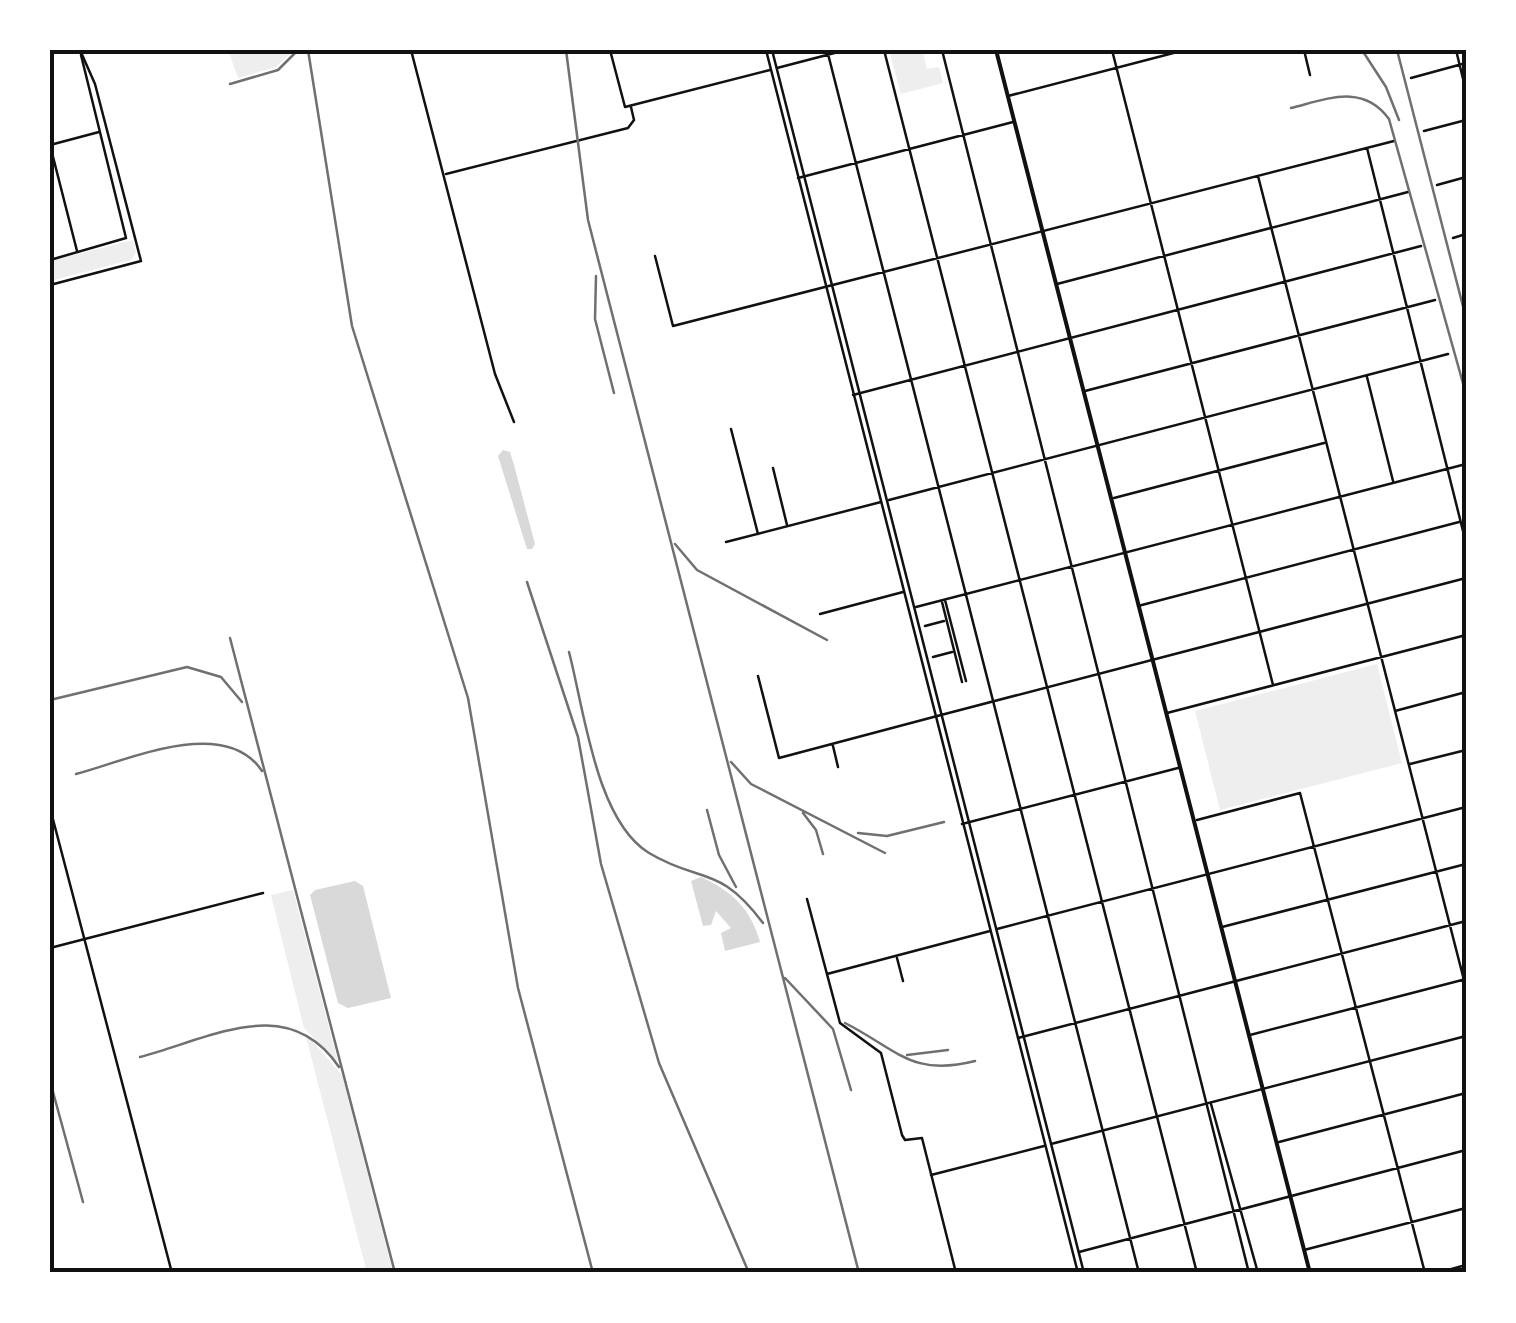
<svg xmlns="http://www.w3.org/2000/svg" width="1516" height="1323" viewBox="0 0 1516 1323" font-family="Jost,sans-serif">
<rect width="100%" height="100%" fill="#fff"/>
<path fill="#eee" d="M228 50H290V54L276 67 238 78Z
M889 50H933L923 53 927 69 939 67 943 83 901 94Z
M133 240 136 252 131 260 50 281V261Z
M1377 664 1402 763 1220 810 1195 711Z
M293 890 338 1062 304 1028 271 895Z
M305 1033 342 1075 393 1273H367Z"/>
<path fill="#d9d9d9" d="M503 450 510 452 514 465 535 544 532 549H527L498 456Z
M701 877C732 891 751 909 760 942L725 951 721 933 731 928 716 911 711 925 703 926 691 881Z
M355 881 363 886 391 998 348 1008 338 1003 310 895 315 890Z"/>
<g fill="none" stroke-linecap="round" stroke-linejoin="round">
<path stroke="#111" stroke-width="2.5" d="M411 50 495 374 514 422
M610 50 625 107 770 70
M827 50 1139 1273
M884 50 1197 1273
M942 50 1249 1273
M1112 50 1273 685
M1304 50 1310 75
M1456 50 1466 91
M777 68 846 50
M1411 78 1466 63
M1008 96 1185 50
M1424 131 1466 120
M50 145 77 251
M50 145 99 132
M1367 148 1466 543
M446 174 628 128 634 120 631 107
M1258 176 1466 988
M798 178 1013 122
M1437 185 1466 177
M1453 238 1466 234
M655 256 673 326 1394 141
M50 260 126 238 81 55
M1057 284 1408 192
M1464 292 1466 291
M1367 377 1393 481
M1085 391 1435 300
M853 395 1421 246
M731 429 758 534
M773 468 787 525
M1114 498 1324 443
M889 500 1448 354
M726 542 881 502
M945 600 966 681
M942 602 962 682
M1138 606 1459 522
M916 607 1466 464
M820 614 903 592
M925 626 944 621
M933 657 952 652
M758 676 779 758 941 715
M1395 711 1466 692
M1167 713 1466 635
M833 746 838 767
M1410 764 1466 750
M1197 820 1300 793 1425 1273
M962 824 1178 768
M807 899 840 1023 881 1053 902 1135 905 1140 922 1138 956 1273
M1222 927 1466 864
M997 929 1466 807
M50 948 263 893
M897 958 903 981
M827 974 990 931
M1250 1035 1466 979
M1018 1038 1466 921
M1211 1104 1258 1273
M1279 1142 1466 1093
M931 1175 1044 1146
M1304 1250 1466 1208
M1079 1252 1466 1150
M50 1266 52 1273
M1437 1273 1466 1265"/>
<path stroke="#111" stroke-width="2.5" d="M766 50 1078 1273
M772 50 1084 1273
M50 285 141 261 95 84 80 50
M941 715 1466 578
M50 808 172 1273
M1051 1144 1466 1036"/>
<path stroke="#111" stroke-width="4" d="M996 50 1310 1273"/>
<path stroke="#707070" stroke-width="2.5" d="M308 50 352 326 468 698 518 988 593 1273
M566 50 588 220 859 1273
M1362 50 1386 87 1399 120
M1397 50 1466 318
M230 84 278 70 298 50
M1291 108C1327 99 1363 83 1389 119L1466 394
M596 276 595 319 614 393
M675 544 697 570 827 640
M527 582 578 737 601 864 659 1063 749 1273
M230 638 395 1273
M569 652C584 709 596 821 649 853 701 884 719 864 763 923
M50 700 187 667 221 677 242 702
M731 762 751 784 885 853
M76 774C129 760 225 715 262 771
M707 810 719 855 736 887
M803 813 816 830 823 854
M858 833 887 836 944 822
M785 978 833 1029 851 1090
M845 1023C898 1050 912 1077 975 1061
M907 1055 948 1050
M140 1057C212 1038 288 992 339 1067
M50 1081 83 1202"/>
</g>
<rect width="1516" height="1323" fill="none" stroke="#ffffff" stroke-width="105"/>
<rect x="52" y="52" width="1412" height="1218" fill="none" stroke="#111" stroke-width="4"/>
</svg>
